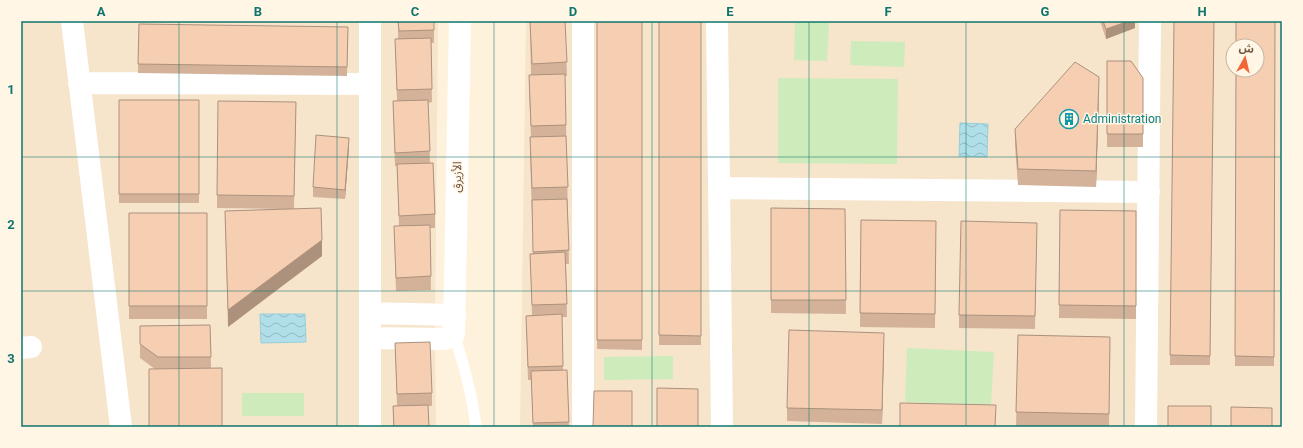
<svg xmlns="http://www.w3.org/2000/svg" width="1303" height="448" viewBox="0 0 1303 448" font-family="Roboto,'Noto Sans Arabic',sans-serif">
<defs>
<pattern id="water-waves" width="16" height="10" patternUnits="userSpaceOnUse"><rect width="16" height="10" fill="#b1dfe9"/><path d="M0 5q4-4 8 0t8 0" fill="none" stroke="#95b8be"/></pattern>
</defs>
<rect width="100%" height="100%" fill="#fef2dd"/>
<path fill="#f6e4cb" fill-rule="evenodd" d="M21 21H438L435 338 436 427H21Z
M526 21H1282V427H520ZM1233 46H1257V70H1233Z"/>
<path fill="#ceecbb" d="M795 21H829L827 61 794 60Z
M851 41 905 42 904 67 850 65Z
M778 78 898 79 897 164 778 163Z
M907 348 994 352 991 406 905 402Z
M673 356V379L604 380V357Z
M242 393H304V416H242Z"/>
<path fill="url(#water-waves)" stroke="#96cfdb" d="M960 123 988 124 987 157 959 156Z
M260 314H305L306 342 261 343Z"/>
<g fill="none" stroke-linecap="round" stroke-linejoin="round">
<path stroke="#fff" stroke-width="11" d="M454 334C464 366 472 393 476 427"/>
<path stroke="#fff" stroke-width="22" d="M72 21 121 427
M717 21 722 427
M79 83 370 84
M719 188 1149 192
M370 313 455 315
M370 338 444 339 451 337 454 334 460 21
M21 348 31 347
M370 427V21
M583 427V21
M1146 427 1150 21"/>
</g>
<path fill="#d4b29a" d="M398 21H434V43H431L432 102 428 103 430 163 435 214V228H430L431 290 396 291 394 226H399L397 166H395L393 101H397L395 39H398Z
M530 21H565L567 76H565L569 264H566L567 317H562L563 370H567L569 427H533L531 380H528L526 316 532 315 530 254 533 253 530 150V137H531L529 88V75H531Z
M597 21H642V350L597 349Z
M659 21H701V345H659Z
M1100 21H1135V28L1106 39Z
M1174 21H1214L1210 365H1170Z
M1275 21 1274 366H1235L1236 70Z
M139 24 348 27 347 76 138 73Z
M1107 61 1143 78V147H1107Z
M1099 93 1096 187 1018 185 1015 146V129Z
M119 100H199V203H119Z
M296 102 294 209 322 256 228 327 225 211 280 209 217 208V195Z
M349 147 345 199 313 197V187Z
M771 208 845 209 846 314 771 313Z
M1060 210 1136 211V319L1059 318Z
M129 213H207V319H129Z
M861 220 936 221 935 328 860 327Z
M1037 236 1035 329 959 328V315Z
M210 325 211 368 155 369 140 358V326Z
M1018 335 1110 337 1109 427 1016 426Z
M395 343 432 393V406H428L429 427H393V406H397Z
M884 346 882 424 787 421V408Z"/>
<path fill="#ac917d" d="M1129 21H1135V28L1106 39V29Z
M1099 77V93L1096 187V171Z
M349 138V147L345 199V190Z
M322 240V256L228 327V310Z
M884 333V346L882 424V410Z"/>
<path fill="#f6cfb3" stroke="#ac917d" d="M398 21H434V30L399 31Z
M530 21H565L567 62 532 64Z
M597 21H642V340H597Z
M659 21H701V336L659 335Z
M1103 21H1129L1106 29Z
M1174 21H1214L1210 356 1170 355Z
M1236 21H1275L1274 357 1235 356 1236 70H1257V46H1236Z
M139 24 348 27 347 67 138 64Z
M431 38 432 89 397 90 395 39Z
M1107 61H1131L1143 78V134H1107Z
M1075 62 1099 77 1096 171 1018 169 1015 129Z
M565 74 566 125 531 126 529 75Z
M119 100H199V194H119Z
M428 100 430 151 395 153 393 101Z
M218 101 296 102 294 196 217 195Z
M316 135 349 138 345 190 313 187Z
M566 136 568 187 532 188 530 137Z
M433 163 435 214 399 216 397 164Z
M567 199 569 250 533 252 532 200Z
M321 208 322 240 228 310 225 211Z
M771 208 845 209 846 300H771Z
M1060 210 1136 211V306L1059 305Z
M129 213H207V306H129Z
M861 220 936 221 935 314 860 313Z
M961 221 1037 223 1035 316 959 315Z
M430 225 431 276 396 278 394 226Z
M565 252 567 304 532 305 530 254Z
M562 314 563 366 528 367 526 316Z
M210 325 211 357H158L140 344V326Z
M789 330 884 333 882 410 787 408Z
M1018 335 1110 337 1109 414 1016 412Z
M430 342 432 393 397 394 395 343Z
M222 368V427H149V369Z
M567 370 569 422 533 423 531 371Z
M657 388 698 389V427H657Z
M594 391H632V427H593Z
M900 403 996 405 995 427H900Z
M428 405 429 427H394L393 406Z
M1168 406H1211V427H1168Z
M1231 407 1272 408V427H1231Z"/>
<path fill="none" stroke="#0f766e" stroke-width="1" stroke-opacity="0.55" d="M179 21V427M337 21V427M494 21V427M652 21V427M809 21V427M966 21V427M1124 21V427M21 157H1282M21 291H1282"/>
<defs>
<symbol id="building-ring" viewBox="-11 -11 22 22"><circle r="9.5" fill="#fff6e5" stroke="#0f9aa8" stroke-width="1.5"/><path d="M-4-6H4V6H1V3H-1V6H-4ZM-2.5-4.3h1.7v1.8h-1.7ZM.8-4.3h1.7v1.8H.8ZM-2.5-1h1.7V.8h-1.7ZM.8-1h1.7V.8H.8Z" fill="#0f9aa8"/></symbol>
</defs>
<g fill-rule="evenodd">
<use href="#building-ring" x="1058" y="108" width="22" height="22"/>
</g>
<g text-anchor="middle" stroke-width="3" stroke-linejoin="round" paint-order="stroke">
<g font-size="12" fill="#0d838f" stroke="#fff6e5" text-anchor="start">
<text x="1083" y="123">Administration</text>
</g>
<g font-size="12" fill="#755744" stroke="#fff6e5">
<text transform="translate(457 177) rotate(-89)" y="4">الأزيرق</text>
</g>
</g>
<rect width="1303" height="448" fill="none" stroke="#fff6e5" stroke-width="44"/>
<g transform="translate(1245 58) rotate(8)"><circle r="19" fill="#fff6e5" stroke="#c8b6a5"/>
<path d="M0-3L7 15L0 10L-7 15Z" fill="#f36637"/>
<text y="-6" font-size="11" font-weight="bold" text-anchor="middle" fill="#755744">ش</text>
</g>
<rect x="22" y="22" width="1259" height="404" fill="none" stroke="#0f766e" stroke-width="1.5"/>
<g font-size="13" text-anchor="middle" font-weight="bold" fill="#0f766e">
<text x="101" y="16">A</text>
<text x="258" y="16">B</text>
<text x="415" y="16">C</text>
<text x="573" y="16">D</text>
<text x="730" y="16">E</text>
<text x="888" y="16">F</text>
<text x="1045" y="16">G</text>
<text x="1202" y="16">H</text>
<text x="11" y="94">1</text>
<text x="11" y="229">2</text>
<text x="11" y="363">3</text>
</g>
</svg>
